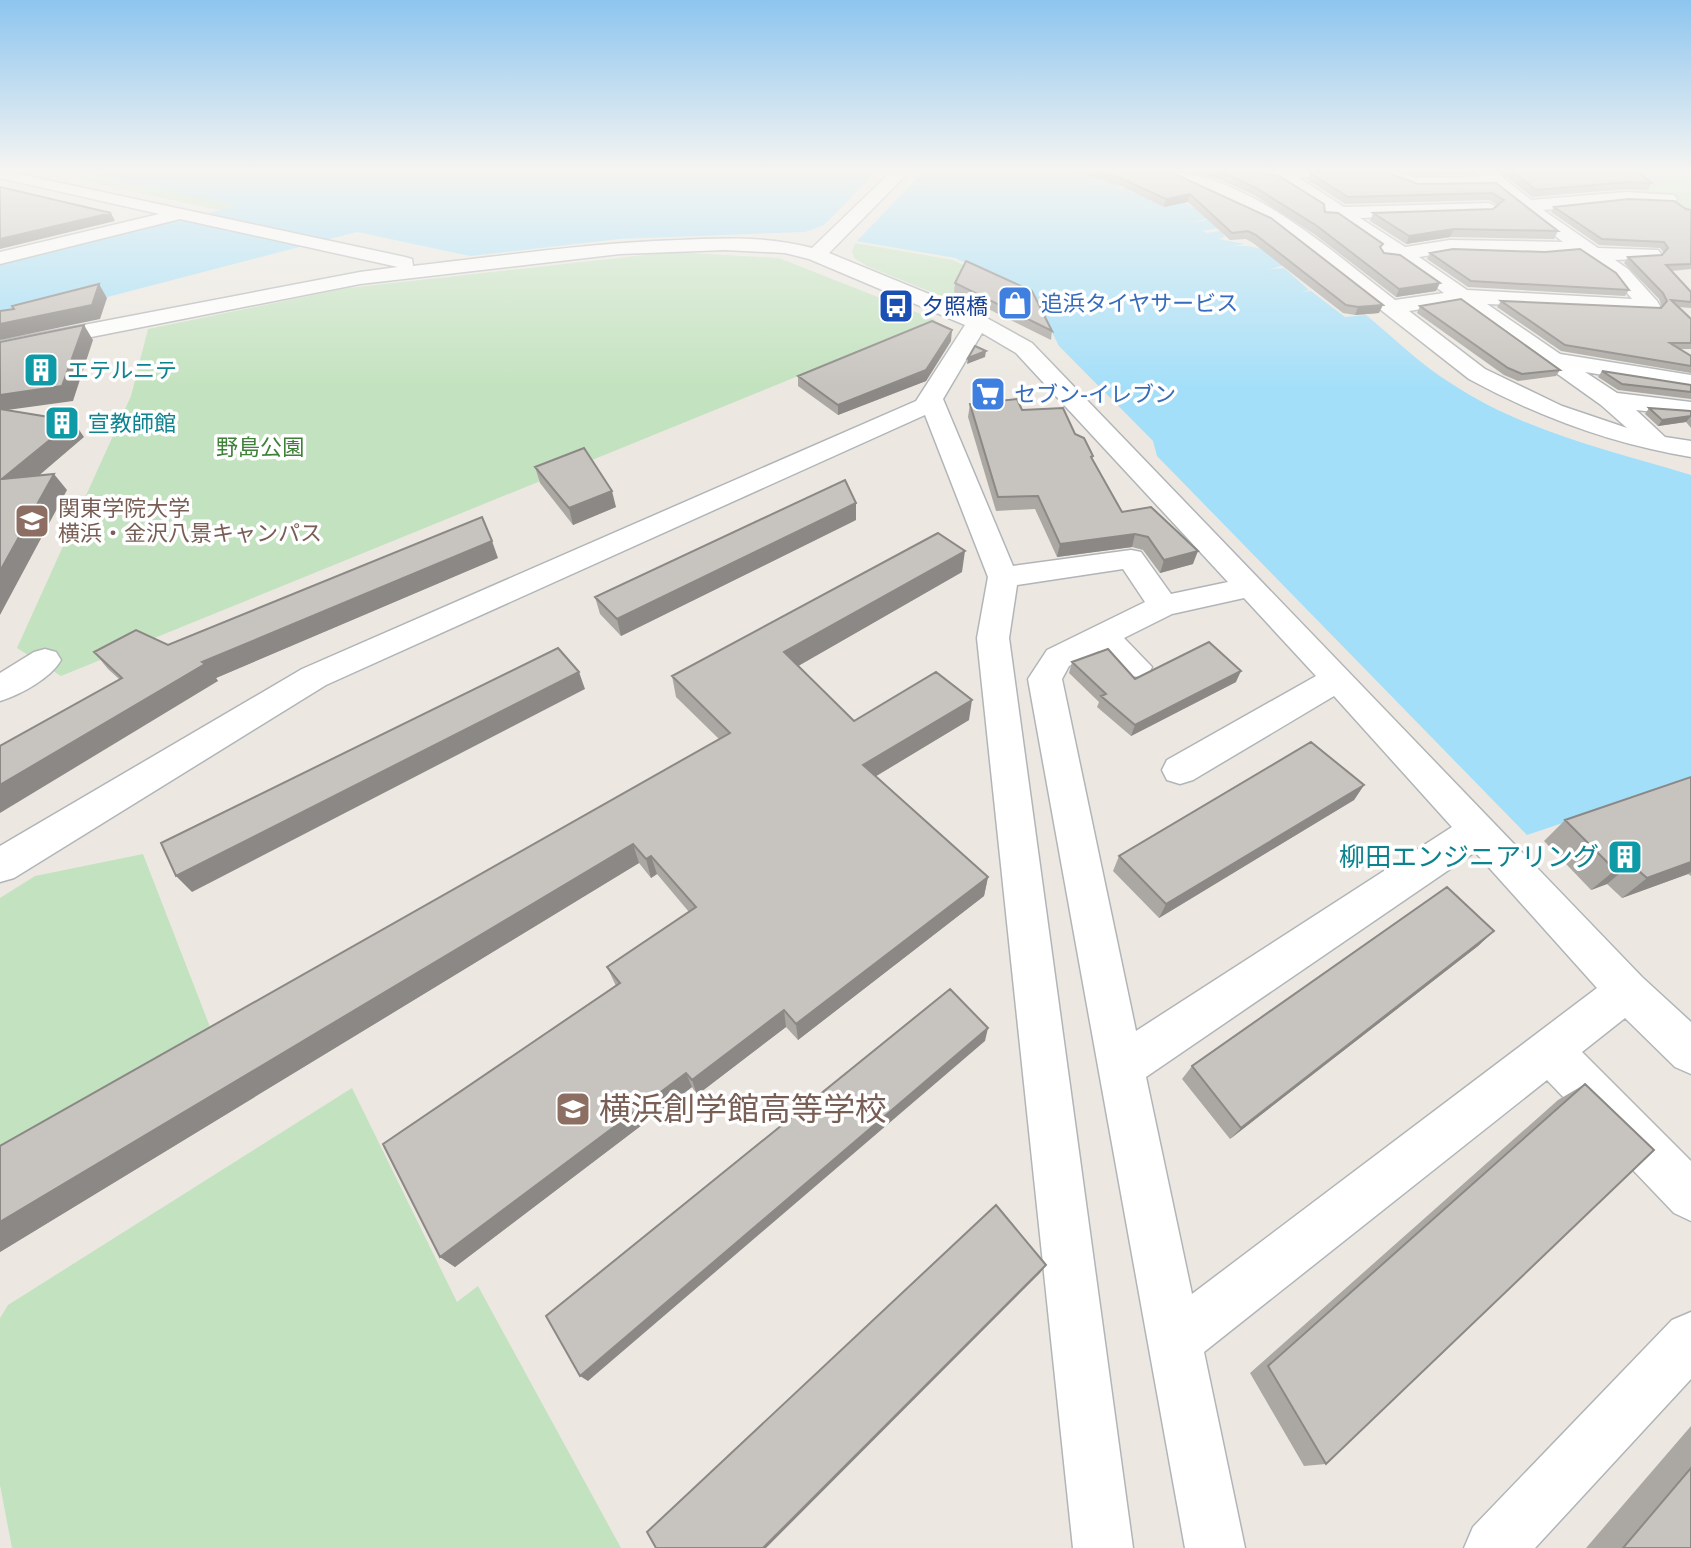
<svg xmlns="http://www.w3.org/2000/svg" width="1691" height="1548" viewBox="0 0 1691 1548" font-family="'DejaVu Sans','Noto Sans JP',sans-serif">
<rect width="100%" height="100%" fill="#ece8e1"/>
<path fill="#c3e2bf" d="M34 170H85L241 203 239 207 223 211Z
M1608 170H1691V253L1654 203Z
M855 243 953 260 1007 286 978 311 867 266 854 258 852 251Z
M672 252 779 258 936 320 61 676 17 648 131 396 148 329 348 288Z
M143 854 217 1045 0 1172V898L35 876Z
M352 1088 457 1302 478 1286 621 1548H12L0 1485V1318L8 1305Z"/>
<path fill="#a4dff9" d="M71 170H1072L1071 173 1081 175 1087 171 1097 175 1089 182 1094 179 1107 183 1114 179 1126 183 1117 188 1120 190 1130 184 1132 190 1128 192 1142 195 1165 207 1184 203 1214 216 1191 223 1216 218 1228 226 1203 231 1207 233 1232 229 1239 233 1223 235 1225 237 1219 239 1245 244 1228 247C1254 244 1265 248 1285 265L1270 269 1284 268 1309 290 1301 292 1311 291 1345 317 1366 315C1394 338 1421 365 1452 384 1523 431 1611 451 1691 475V783L1685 782 1527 835 1157 456 1153 441 1059 346 1034 297 955 258 803 232 619 239 470 256 357 232 0 325V265L237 206Z"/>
<path fill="#ece8e1" d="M878 170H925L855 243 797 235 824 225Z"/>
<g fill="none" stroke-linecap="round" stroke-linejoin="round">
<defs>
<path id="minor" d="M0 170 405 257 412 259 413 266C501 256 589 243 677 240 722 238 768 236 812 248L893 170H911L829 253 985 317 1032 343 1642 977 1691 1022V1074L1675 1067 1625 1018 1582 1052 1691 1161V1221L1674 1213 1547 1080 1204 1352 1245 1548H1185L1028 679 1047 650 1145 602 1123 569 1017 585 1009 638 1133 1548H1073L977 638 988 577 925 415 326 685 14 878 0 882V846L302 669 916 401 965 325 809 259 785 253 725 250 620 254 360 284 0 355V341L360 272 398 267 180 219 0 264V252L159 214 0 178ZM982 333 1016 353 1228 582 1171 594 1141 552 1131 550 1013 566 943 399ZM1244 598 1316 676 1167 760 1162 770 1167 780 1180 784 1193 780 1334 696 1452 827 1136 1031 1062 679 1069 666 1099 651C1114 666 1125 682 1148 675L1152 667 1124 638 1172 614ZM1475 852 1597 988 1192 1294 1146 1077Z
M1155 170C1244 170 1327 248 1395 300L1444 293 1398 260 1383 259 1380 255 1384 251 1336 218 1324 217V210L1278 180 1267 179 1264 175 1267 170H1340L1332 175 1299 178 1344 207 1489 203 1498 208 1489 213 1360 218 1405 247 1450 240 1563 242 1493 187 1416 188 1365 170H1392L1417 178 1481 177 1475 170H1494L1531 200 1626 192 1674 195 1677 199 1674 203 1668 204 1626 202 1543 210 1598 248 1658 250 1661 254 1658 258 1615 260 1628 269 1657 301 1660 306 1657 311 1487 304 1560 354 1691 375V389L1585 372 1617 393 1691 402V416L1636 410 1665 437 1691 441V457C1612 444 1539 417 1469 379L1270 223 1215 195ZM1450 252 1542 255 1578 252 1614 277 1632 299 1467 290 1419 257ZM1458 303 1601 405 1627 428 1562 406 1485 369 1409 311Z
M45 649 56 652 61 660C51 678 20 695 0 701V673L34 652Z
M1691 1312V1379L1535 1548H1464L1473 1527 1672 1320Z"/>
</defs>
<use href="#minor" stroke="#b2b5b8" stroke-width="3"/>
<use href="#minor" fill="#fff" fill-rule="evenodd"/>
</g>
<path fill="#aba8a3" d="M1072 170H1166L1379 313 1355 315 1343 313 1253 243 1246 239 1230 240 1188 202 1164 207 1119 185 1072 172Z
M1185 170H1265L1267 174 1381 248 1384 253 1436 291 1396 297 1314 234 1254 195 1221 180Z
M1402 170H1476L1475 174 1417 175Z
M1498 170H1634L1652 183 1648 190 1626 189 1532 197Z
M1310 173 1418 184 1496 183 1558 231 1554 239 1450 237 1406 244 1370 221 1373 213 1493 209 1497 205 1489 200 1345 204 1308 180Z
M1554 207 1691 210V269L1671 271 1691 292V308L1679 307 1691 319V349H1680L1691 356V373L1561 351 1497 307 1501 301 1661 308 1662 307 1659 299 1624 263 1628 257 1662 255 1664 253 1660 248 1599 245 1551 212Z
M1430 253 1629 290 1625 296 1468 287 1427 259Z
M955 283 1052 331 1051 340 954 292Z
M1420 306 1560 370 1556 376 1518 381 1504 375 1417 313Z
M951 341 926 381 838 415 798 386V376Z
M1602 371 1691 385V399L1618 390 1598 377Z
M970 404 1022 410 1075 434 1093 456 1092 460 1122 512 1193 564 1160 573 1143 550 1132 547 1057 557 1035 509 996 511 968 417Z
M1649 408 1691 411V428L1686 422 1658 426 1645 414Z
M535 467 616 507 573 525 540 483Z
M856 520 621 636 600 614 595 597Z
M498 558 216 678 218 681 119 679 108 669 94 652 168 645Z
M962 572 798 666 854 721 969 720 876 776 988 877 984 896 798 1040 786 1027 697 1095 692 1087 455 1267 440 1257 616 986 607 967 689 912 657 874 651 878 639 863 0 1252V1146L719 739 676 697 672 676Z
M1072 662 1135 679 1236 682 1131 736 1097 707 1099 702 1069 673Z
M1691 777V876L1688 874 1622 898 1607 884 1591 890 1544 841 1565 820Z
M1364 785 1354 800 1159 918 1113 871 1119 856Z
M1494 931 1478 946 1230 1139 1182 1079 1192 1066Z
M1585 1084 1326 1464 1304 1466 1250 1373 1558 1100Z
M1691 1426V1548H1586Z"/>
<path fill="#8b8885" d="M1190 194 1188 202 1164 207 1166 199Z
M111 213 115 221 0 249V239Z
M1454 229 1450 237 1406 244 1409 236Z
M1440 283 1436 291 1396 297 1399 289Z
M99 284 107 298 100 319 0 340V324Z
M1383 305 1379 313 1355 315 1358 307Z
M84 325 93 340 73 401 0 411V395Z
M952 330 951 341 926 381 838 415V405Z
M986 351 985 357 967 364 968 358Z
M1691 416 1686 422 1658 426 1662 420Z
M73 421 84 437 15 496 2 479Z
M54 474 67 490 0 615V571Z
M612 491 616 507 573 525 569 508Z
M856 503V520L621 636 617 619Z
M1135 534 1132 547 1057 557 1060 544Z
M492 541 498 558 216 678 218 681 0 813V785L202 662Z
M965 551 962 572 786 673 784 652Z
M1198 551 1193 564 1160 573 1164 560Z
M1241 671 1236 682 1131 736 1135 725Z
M579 672 585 689 192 892 176 876Z
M972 700 969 720 863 784V765Z
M1364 785 1354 800 1159 918 1166 904Z
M633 844 639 863 0 1252V1222Z
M651 856 657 874 651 878 646 859Z
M1691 862V872L1688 874 1622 898 1647 878Z
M1631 864 1607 884 1591 890 1615 870Z
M988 877 984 896 798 1040 796 1024Z
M1494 931 1478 946 1230 1139 1241 1128Z
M784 1010 786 1027 697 1095 692 1080Z
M988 1028 985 1041 588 1381 580 1376Z
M686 1073 692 1087 455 1267 440 1257Z
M1046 1265 1040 1273 766 1548H763Z"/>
<path fill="#c7c3be" stroke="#8b8885" stroke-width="2" d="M1092 170H1166L1271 218 1383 305 1358 307 1346 305 1256 235 1248 231 1232 233 1190 194 1166 199 1120 178Z
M1214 170H1265L1267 174 1279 176 1324 204 1325 212 1338 213 1383 244 1380 247 1384 253 1400 255 1440 283 1399 289 1317 226 1256 188 1223 173Z
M1336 170H1380L1418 184 1496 183 1558 231 1454 229 1409 236 1373 213 1493 209 1504 200 1492 193 1348 197 1310 173Z
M1511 170H1634L1652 183 1630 182 1536 190Z
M0 187 111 213 0 239Z
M1629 199 1674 201 1686 209 1691 210V264L1666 265 1691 292V302L1671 300 1691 319V343H1670L1691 356V366L1565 345 1501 301 1661 308 1667 301 1663 293 1628 257 1662 255 1668 248 1664 242 1602 239 1554 207Z
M1453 249 1545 252 1580 249 1616 273 1629 290 1471 281 1430 253Z
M966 261 1032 291 1052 331 955 283Z
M99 284 92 305 0 324V311L14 309 12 306Z
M1461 299 1560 370 1522 374 1508 368 1420 306Z
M932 321 952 330 926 370 838 405 798 376Z
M84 325 62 386 0 395V342Z
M975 346 986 351 968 358Z
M1602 371 1691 385V392L1622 384Z
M1017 399 1022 410 1063 408 1075 434 1084 438 1093 456 1091 457 1122 512 1151 507 1198 551 1164 560 1148 537 1135 534 1060 544 1038 496 998 497 970 404Z
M1649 408 1691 411V416L1662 420Z
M0 409 73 421 2 479 54 474 0 571Z
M584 448 612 491 569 508 535 467Z
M845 480 856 503 617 619 595 597Z
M482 517 492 541 202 662 205 664 0 785V746L122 678 94 652 136 630 168 645Z
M938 533 965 551 784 652 854 721 936 672 972 700 863 765 988 877 796 1024 784 1010 692 1080 686 1073 440 1257 383 1144 620 983 607 967 696 907 651 856 646 859 633 844 0 1222V1146L730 733 672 676Z
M1209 642 1241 671 1135 725 1101 696 1106 694 1072 662 1108 649 1135 679Z
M558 648 579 672 176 876 161 843Z
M1311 742 1364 785 1166 904 1119 856Z
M1691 777V862L1647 878 1631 864 1615 870 1565 820Z
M1447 887 1494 931 1241 1128 1192 1066Z
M950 989 988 1028 580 1376 546 1316Z
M1585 1084 1654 1150 1326 1464 1268 1366Z
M996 1205 1046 1265 763 1548H656L647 1532Z
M1691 1468V1548H1623Z"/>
<linearGradient id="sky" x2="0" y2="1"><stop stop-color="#8dc5ef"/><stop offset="0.44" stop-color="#f6f5f2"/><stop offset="1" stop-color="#f6f5f2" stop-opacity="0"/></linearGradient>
<rect width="1691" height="387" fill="url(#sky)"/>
<defs>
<symbol id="shop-square" viewBox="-11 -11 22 22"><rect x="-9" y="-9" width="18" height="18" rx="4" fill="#3f7fe0" stroke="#fff"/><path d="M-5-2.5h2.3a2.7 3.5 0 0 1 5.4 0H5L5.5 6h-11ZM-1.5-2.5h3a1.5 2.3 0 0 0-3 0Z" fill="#fff"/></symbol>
<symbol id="bus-square" viewBox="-11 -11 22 22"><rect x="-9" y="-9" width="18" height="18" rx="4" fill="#1a4fb4" stroke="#fff"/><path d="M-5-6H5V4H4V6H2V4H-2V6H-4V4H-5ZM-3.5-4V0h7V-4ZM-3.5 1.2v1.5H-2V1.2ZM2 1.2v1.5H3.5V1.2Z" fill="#fff"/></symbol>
<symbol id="building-square" viewBox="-11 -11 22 22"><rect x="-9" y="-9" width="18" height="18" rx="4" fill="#0f9aa8" stroke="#fff"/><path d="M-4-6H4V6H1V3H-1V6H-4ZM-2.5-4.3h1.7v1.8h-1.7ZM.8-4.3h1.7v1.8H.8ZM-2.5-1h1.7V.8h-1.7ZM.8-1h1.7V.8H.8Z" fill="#fff"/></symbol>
<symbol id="supermarket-square" viewBox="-11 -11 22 22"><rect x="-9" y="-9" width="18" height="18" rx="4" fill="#3f7fe0" stroke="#fff"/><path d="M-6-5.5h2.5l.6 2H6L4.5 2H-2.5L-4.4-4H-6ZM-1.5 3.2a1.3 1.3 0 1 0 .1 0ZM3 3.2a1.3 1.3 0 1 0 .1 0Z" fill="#fff"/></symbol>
<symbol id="university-square" viewBox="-11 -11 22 22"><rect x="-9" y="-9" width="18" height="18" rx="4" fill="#8d6e63" stroke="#fff"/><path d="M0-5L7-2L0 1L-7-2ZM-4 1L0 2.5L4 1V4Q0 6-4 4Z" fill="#fff"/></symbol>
<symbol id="school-square" viewBox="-11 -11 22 22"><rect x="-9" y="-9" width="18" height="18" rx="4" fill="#8d6e63" stroke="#fff"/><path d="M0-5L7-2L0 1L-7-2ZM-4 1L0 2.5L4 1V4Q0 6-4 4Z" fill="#fff"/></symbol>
</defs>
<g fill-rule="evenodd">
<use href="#shop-square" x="995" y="283" width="40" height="40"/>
<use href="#bus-square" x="876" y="286" width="40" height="40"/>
<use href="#building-square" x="21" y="350" width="40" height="40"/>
<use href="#supermarket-square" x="968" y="374" width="40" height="40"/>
<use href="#building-square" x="42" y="403" width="40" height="40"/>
<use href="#university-square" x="12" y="501" width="40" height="40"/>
<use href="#building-square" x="1605" y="837" width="40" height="40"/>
<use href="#school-square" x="553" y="1089" width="40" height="40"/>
</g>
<g text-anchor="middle" stroke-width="7" stroke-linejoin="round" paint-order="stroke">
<g font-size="22" fill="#366cbe" stroke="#fff" text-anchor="start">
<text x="1041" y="311">追浜タイヤサービス</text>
<text x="1014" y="402">セブン-イレブン</text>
</g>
<g font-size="22" fill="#164399" stroke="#fff" text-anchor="start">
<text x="922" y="314">夕照橋</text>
</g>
<g font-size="22" fill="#0d838f" stroke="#fff" text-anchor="start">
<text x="67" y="378">エテルニテ</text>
<text x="88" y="431">宣教師館</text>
</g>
<g font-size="22" fill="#3f8139" stroke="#fff">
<text x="260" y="455">野島公園</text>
</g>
<g font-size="22" fill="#785e54" stroke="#fff" text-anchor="start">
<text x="58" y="516">関東学院大学<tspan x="58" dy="25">横浜・金沢八景キャンパス</tspan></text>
</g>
<g font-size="26" fill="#0d838f" stroke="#fff" text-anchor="end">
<text x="1599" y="866">柳田エンジニアリング</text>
</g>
<g font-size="32" fill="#785e54" stroke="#fff" text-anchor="start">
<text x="599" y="1120">横浜創学館高等学校</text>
</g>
</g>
</svg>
